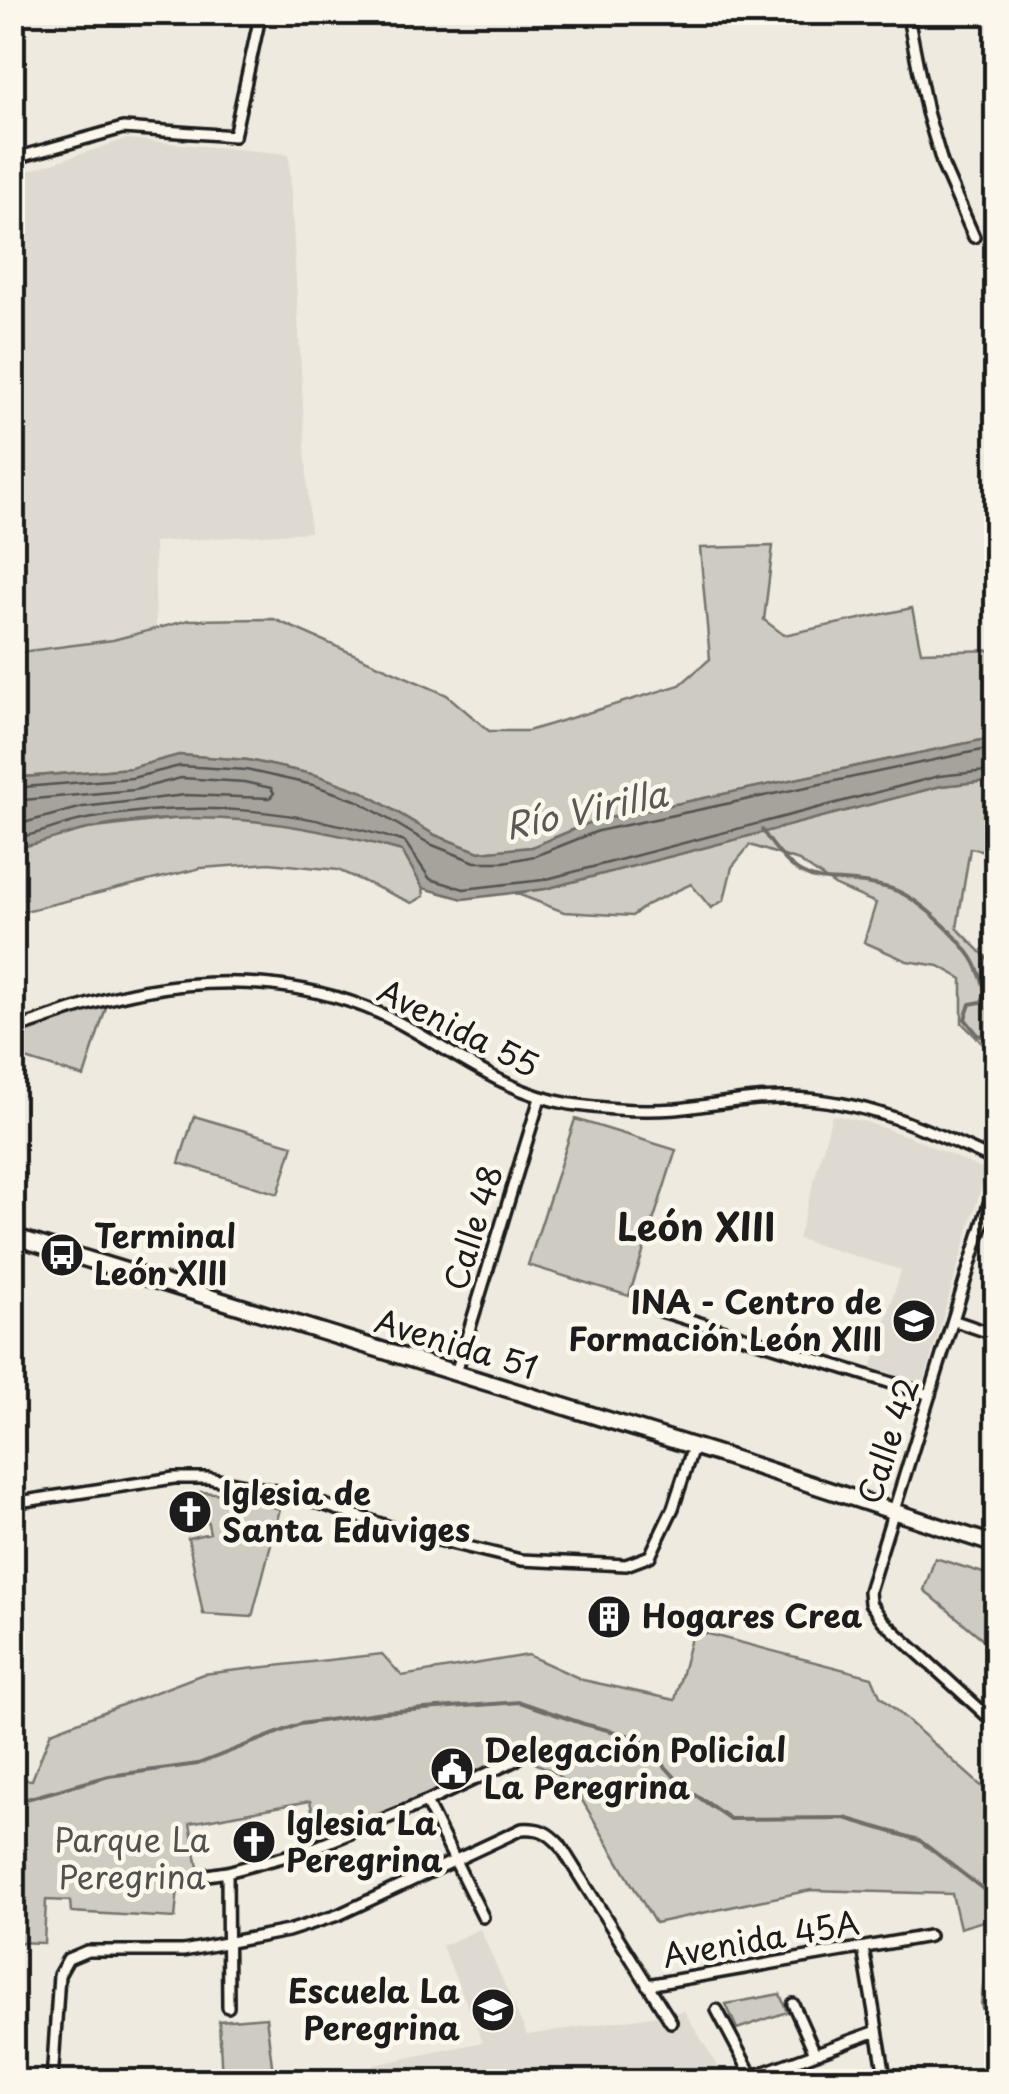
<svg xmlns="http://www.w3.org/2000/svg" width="1009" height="2094" viewBox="0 0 1009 2094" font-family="'Playpen Sans',sans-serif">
<rect width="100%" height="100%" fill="#eeeadf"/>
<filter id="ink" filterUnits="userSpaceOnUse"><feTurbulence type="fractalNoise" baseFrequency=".01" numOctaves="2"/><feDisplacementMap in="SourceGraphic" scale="20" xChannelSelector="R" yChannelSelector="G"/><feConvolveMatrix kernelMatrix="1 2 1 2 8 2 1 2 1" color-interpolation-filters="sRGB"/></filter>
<g filter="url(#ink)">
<path fill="#dedad1" d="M127 139 289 154 310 532 154 542 156 629 113 640 13 653 12 176Z
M832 1115 866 1122 913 1138 986 1171 923 1385 871 1369 901 1270 798 1239Z
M480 1929 527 2035 684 2011 727 2081 379 2082 373 2065 483 2042 442 1946Z"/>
<path fill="#ceccc2" stroke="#75746f" stroke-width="2.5" d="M773 546 764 620 784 635 912 608 921 652 996 650V737L594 821 532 847 479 852 435 835 363 792 316 775 248 760 179 755 131 768 13 778 12 653 113 640 189 620 274 619 447 695 489 731H528L680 685 710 659 700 548Z
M996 780V853L970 848 957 928 996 967V1044L987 1048 962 1023V979L939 966 907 961 864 942 876 903 836 886 799 861 750 845 732 867 724 900 711 908 691 884 648 904 632 916 564 912 515 893 545 889 941 786Z
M188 817 270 820 345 835 402 851 423 888 424 896 412 903 338 870 269 863 201 868 13 914V848L87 829Z
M107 1004 84 1077 13 1055V1035Z
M194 1116 293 1145 278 1194 179 1163Z
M575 1119 676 1150 629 1296 528 1265Z
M201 1492 226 1494 280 1509 252 1617 203 1614 188 1538 210 1533Z
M935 1558 996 1577V1650L924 1590Z
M693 1630 872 1677 880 1696 996 1799V2041L981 2005 990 1919 960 1928 952 1894 811 1890 655 1923 579 1795 554 1772 514 1753 433 1794 319 1841 310 1801 190 1823 202 1890 178 1888 175 1918 71 1912 70 1901 46 1900 44 1943 13 1942 12 1838 17 1833 13 1836V1779L32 1780 51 1732 203 1674 382 1654 402 1676 528 1655 583 1680 675 1700Z
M780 1994 787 2012 737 2029 726 2004Z
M266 2017 274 2081H222L219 2021Z"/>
<path fill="#a6a39d" stroke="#6f6d69" stroke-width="2.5" d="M996 737V780L941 786 545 889 463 899 423 888 402 851C294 821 199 807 88 829 62 834 38 846 13 848V778L131 768 179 755 248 760 316 775 363 792 435 835 479 852 532 847 594 821Z"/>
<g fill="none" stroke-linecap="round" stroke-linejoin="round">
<path stroke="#535250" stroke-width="2.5" d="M12 788 132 778 180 766 246 770 313 785 358 801 430 844 475 862H504L535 856 598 831 996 747
M12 801 134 790 181 778 244 782 271 788 274 793 270 798 185 795 83 807 12 826
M12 838C38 836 62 823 87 819 199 799 296 809 405 842L430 879 464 889 543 880 939 776 996 770"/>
<path stroke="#6f6d69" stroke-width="4" d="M762 830C809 901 822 870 889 888 917 896 956 934 972 958 979 969 983 983 987 994L981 1002 970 1004 965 1019 978 1035 996 1040
M12 1803 109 1776 198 1764 300 1724 383 1712 520 1702 584 1724 639 1738 683 1786 730 1819 845 1818 919 1840 996 1899"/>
<defs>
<path id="street" d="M907 12 927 112 943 166 974 237
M12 159 123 128 234 136 261 12
M12 1030C55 1016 98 999 143 991 226 975 317 981 394 1020 452 1050 503 1093 570 1104 605 1109 640 1112 676 1109 713 1105 750 1097 788 1098 863 1099 930 1130 996 1161
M996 1181 869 1591 870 1603 883 1621 996 1724
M658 1310 930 1395
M955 1321 996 1335
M456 1373 540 1098
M12 1503 174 1478H208L292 1494 405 1532 521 1560 626 1565 650 1556 673 1508 693 1447
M426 1802 483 1917
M227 1872 309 1850 426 1802 516 1760
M207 1875 227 1872 228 2007
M863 1948 886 2082
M647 1985 929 1936
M793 2004 814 2051
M717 2010 752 2076
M52 2082 59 1975 68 1959 87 1951H183L288 1931 338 1915 522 1829C540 1828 548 1832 560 1845L671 2022
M737 2082 877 2031"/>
<path id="secondary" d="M12 1236 728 1457 996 1545"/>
</defs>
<use href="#street" stroke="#1c1c1c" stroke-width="16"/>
<use href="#secondary" stroke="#1c1c1c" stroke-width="21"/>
<use href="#street" stroke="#fbf7ec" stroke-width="9"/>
<use href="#secondary" stroke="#fbf7ec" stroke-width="14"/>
</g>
</g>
<defs>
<symbol id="bus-disc" viewBox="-11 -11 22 22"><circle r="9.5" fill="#1c1c1c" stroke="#fbf7ec"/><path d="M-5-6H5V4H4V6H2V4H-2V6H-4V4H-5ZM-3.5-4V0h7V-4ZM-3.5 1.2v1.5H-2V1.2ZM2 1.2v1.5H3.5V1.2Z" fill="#fff"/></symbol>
<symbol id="university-disc" viewBox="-11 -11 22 22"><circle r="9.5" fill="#1c1c1c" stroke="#fbf7ec"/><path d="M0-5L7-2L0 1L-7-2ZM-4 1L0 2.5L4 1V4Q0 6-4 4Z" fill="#fff"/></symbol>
<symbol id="church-disc" viewBox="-11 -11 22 22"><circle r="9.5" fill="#1c1c1c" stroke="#fbf7ec"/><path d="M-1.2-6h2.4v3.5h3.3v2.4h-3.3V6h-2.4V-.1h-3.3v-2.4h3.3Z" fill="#fff"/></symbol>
<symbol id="building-disc" viewBox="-11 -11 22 22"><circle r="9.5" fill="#1c1c1c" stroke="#fbf7ec"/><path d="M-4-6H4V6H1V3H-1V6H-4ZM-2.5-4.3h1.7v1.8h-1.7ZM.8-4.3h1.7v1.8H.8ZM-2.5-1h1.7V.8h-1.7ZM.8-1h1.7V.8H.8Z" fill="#fff"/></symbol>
<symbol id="civic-disc" viewBox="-11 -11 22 22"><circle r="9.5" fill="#1c1c1c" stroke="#fbf7ec"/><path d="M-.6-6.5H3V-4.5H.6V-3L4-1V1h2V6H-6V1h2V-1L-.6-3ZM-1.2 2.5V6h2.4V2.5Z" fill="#fff"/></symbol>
<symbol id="school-disc" viewBox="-11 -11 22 22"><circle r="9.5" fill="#1c1c1c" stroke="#fbf7ec"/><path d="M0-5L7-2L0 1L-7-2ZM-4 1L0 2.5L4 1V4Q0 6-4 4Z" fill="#fff"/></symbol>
</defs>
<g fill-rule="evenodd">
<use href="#bus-disc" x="37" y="1230" width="50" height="50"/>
<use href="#university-disc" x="889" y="1296" width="50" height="50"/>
<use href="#church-disc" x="165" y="1487" width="50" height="50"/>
<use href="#building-disc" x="584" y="1592" width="50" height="50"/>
<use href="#civic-disc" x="427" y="1744" width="50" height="50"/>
<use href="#church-disc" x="229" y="1817" width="50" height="50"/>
<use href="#school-disc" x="468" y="1985" width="50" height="50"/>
</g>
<g text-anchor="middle" stroke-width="9" stroke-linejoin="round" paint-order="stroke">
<g font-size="32" fill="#1c1c1c" stroke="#fbf7ec">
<text transform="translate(458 1029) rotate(27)" y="11">Avenida 55</text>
<text transform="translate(474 1228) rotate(-73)" y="11">Calle 48</text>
<text transform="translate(456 1345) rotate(17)" y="11">Avenida 51</text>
<text transform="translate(889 1441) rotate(-72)" y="11">Calle 42</text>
<text transform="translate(761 1940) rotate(-10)" y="11">Avenida 45A</text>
</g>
<g font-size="32" font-weight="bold" fill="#1c1c1c" stroke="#fbf7ec" text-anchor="start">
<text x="94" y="1248">Terminal<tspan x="94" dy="37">León XIII</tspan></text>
<text x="882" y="1314" text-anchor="end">INA - Centro de<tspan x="882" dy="37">Formación León XIII</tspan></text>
<text x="222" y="1505">Iglesia de<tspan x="222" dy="37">Santa Eduviges</tspan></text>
<text x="642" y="1628">Hogares Crea</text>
<text x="484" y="1762">Delegación Policial<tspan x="484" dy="37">La Peregrina</tspan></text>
<text x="286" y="1835">Iglesia La<tspan x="286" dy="37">Peregrina</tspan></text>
<text x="460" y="2003" text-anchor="end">Escuela La<tspan x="460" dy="37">Peregrina</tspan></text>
</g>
<g font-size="32" fill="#51514e" stroke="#fbf7ec">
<text x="132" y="1852">Parque La<tspan x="132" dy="37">Peregrina</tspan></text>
</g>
<g font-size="35" font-style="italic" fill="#5a5956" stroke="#fbf7ec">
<text transform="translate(586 811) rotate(-12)" y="12">Río Virilla</text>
</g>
<g font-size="38" font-weight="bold" fill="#1c1c1c" stroke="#fbf7ec">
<text x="696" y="1241">León XIII</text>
</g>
</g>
<rect width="1009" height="2094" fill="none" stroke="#fbf7ec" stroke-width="50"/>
<rect x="25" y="25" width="959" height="2044" fill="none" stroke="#1c1c1c" stroke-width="4" filter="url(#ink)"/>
</svg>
